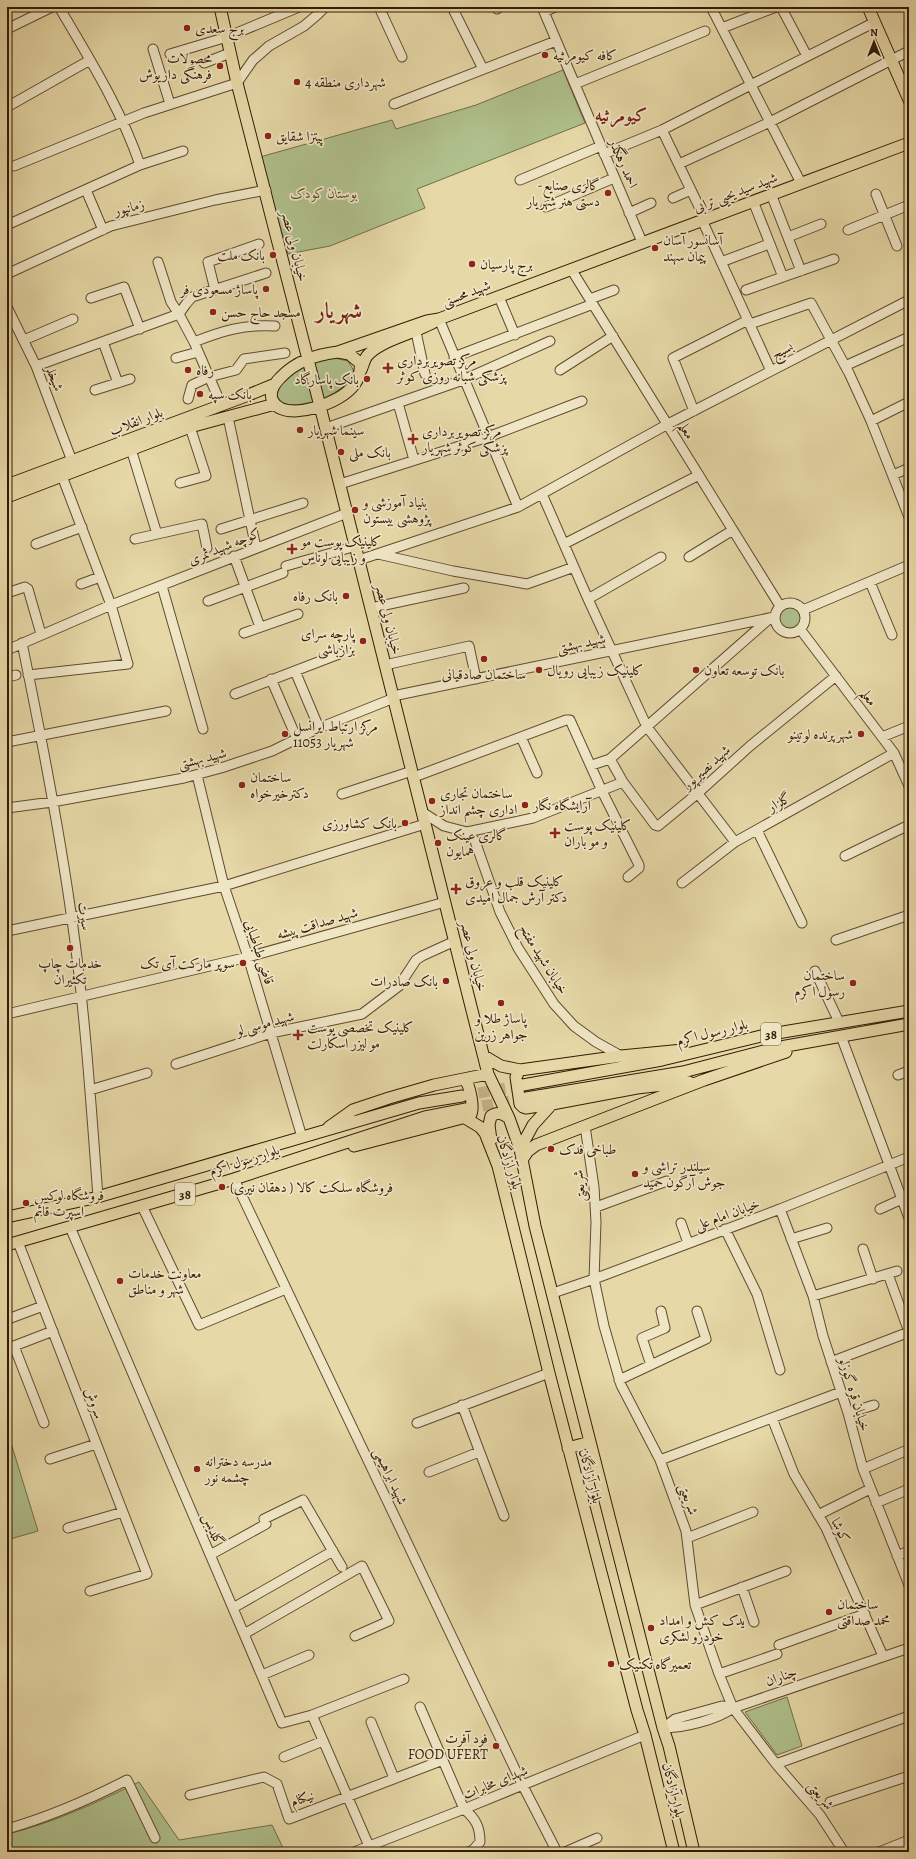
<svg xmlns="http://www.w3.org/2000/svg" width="916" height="1859" viewBox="0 0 916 1859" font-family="Alegreya,Amiri,serif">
<rect width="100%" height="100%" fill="#e6d8a7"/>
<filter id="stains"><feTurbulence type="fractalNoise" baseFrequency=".005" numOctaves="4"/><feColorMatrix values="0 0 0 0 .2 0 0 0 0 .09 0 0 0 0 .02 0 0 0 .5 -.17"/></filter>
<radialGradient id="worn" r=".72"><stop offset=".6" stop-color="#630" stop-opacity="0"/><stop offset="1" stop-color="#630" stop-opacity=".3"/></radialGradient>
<path fill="#afc08c" stroke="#726d48" d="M563 70 585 123 417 189 425 208 330 246 288 254 260 157 392 120 396 129 476 105Z
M334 358 348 361 354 371C351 385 336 392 324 398L314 362Z
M304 366 313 402C301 404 283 410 277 395 281 380 292 373 304 366Z
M779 617a11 11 0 1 1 22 0a11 11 0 1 1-22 0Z
M7 1430 38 1531 7 1540Z
M787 1697 802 1746 777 1755 745 1712Z
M139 1782 179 1840 272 1825 285 1852H7V1834C53 1823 96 1803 139 1782Z"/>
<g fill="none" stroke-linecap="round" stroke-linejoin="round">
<path stroke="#c3b287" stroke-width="11" stroke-dasharray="11 5.5" stroke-linecap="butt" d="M462 1096 523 1085
M466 1109 526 1098"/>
<defs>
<path id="minor" d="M59 7C89 58 121 109 140 165
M379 7 402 57
M452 7 483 69
M496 7 497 9
M542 7 642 242
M711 7 801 183
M781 7 807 56
M544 12 555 7
M722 28 776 7
M7 29 52 7
M153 49 170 104
M170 54 227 37 299 7
M204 63 230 53
M575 84 705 31
M394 104 556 41
M7 107 90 60
M662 130 705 219
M604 154 662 130 875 22
M679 164 770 122 909 51
M14 166 144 113 237 83 253 60 269 46 304 26 317 15 325 7
M520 180 601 146
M86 190 103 230
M771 194 801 271
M876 194 897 246
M673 198 691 190
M753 201 783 277
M546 207 614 178
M629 213 651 203
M702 220 771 371
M7 225 140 165 183 151
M848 230 909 205
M788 237 821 224
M158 262 171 302 179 314 194 342 221 404
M721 262 769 244
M571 269 780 606
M7 274 111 226 215 200 266 190
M215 290 208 262 259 244
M746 290 834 259
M499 297 515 335
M91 298 124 287 140 329
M590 299 614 290
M7 307 36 366 72 461
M179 314 186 304 192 297 266 273
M439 319 518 507
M750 324 811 303 849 373 871 421 909 517
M416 332 425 374
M24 340 73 319
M103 342 118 383
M194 342C222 331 244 324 275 326
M454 357 593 304
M176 358 198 352
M36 366 179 314
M845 366 909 337
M560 370 613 336
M95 390 130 379
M188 399 192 385 209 377 236 370 244 359 285 353
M398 403 414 460
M694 411 673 358 748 320
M228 417 256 548
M871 421 909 402
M326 428 463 380 550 341
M131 449 157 534
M893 475 909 468
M180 483 206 476 190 427
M340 484 488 437 582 401
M542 494 588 599 647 727 735 842
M221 529 303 503
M135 539 202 524 207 548
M36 544 82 527
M564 544 699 475
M378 554 453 571 527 584 574 567
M234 556 260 627
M689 557 733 530
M359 560 518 507 668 424 909 300
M286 566 356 546
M870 582 892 635
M81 584 100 577
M162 586 203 729
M10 592 25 587 28 589 41 634
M588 599 661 557
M208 601 283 573
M775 618a15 15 0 1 1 30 0a15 15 0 1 1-30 0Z
M371 608 464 588
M803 610 909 565
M800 629 894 753 909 786
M244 633 298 614
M22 643C41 735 59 827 72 920 85 1011 91 1104 98 1197
M7 650 111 605 347 513
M385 665 469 646 476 679
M295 671 319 728
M28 675 128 664 111 605 62 476
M7 677 16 675
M271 679 297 739
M235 694 339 654
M393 696 774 617
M521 737 537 773
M882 737 909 726
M7 742 166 711
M610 759 623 782 655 825 658 826 698 793 750 746 836 676
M592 765 610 759 769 619
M197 775 224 886 248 957 302 1137
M414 777 566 720H570L602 791 639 865V868L628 877
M342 794 412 771
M7 808 52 802 184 778 221 768 272 751 319 728 394 698
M422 812 444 826 467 832 475 841 500 912 518 948 554 1004 574 1026 596 1042 621 1056
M757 830 802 923
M467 832 533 818 623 782
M845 856 909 825
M682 883 735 842 894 753
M7 931 224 886 425 824
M836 940 909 915
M815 971 839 1022
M7 1014 248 957 445 902
M841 1036 909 1218
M176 1064 271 1033 362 1014 399 986 416 960 422 956 455 941
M898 1075 909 1071
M90 1090 147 1073
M585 1126 594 1187 596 1222 594 1279 604 1326 621 1385 660 1460 686 1531 695 1605 719 1674 733 1708 776 1764 820 1815 844 1852
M234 1179 523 1786 557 1852
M142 1206 199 1325 286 1289
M596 1207 667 1181
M780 1209 813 1296 823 1336 848 1413 863 1469 909 1585
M880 1209 902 1199
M681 1223 688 1243
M70 1227 282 1723 312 1715 404 1679
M725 1229 757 1294 780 1370
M791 1239 827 1228
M18 1242 147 1574 90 1591
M863 1249 873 1279
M888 1274 909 1332
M553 1293 594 1279 780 1209 909 1157
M813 1296 897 1271
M8 1319 43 1306
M831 1362 909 1332
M651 1365 642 1338 665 1328 661 1311
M619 1380 706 1339 697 1311
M462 1405 504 1516
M848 1413 874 1405
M772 1418 794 1474 826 1528 883 1656
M44 1423 14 1346 53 1331
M417 1423 549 1373
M50 1459 96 1444
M660 1460 841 1392
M863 1469 905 1451
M429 1472 479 1452
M876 1503 909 1489
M818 1515 870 1489
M68 1528 123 1512
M687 1538 753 1512
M210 1555 266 1524 264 1519 303 1500 342 1567
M897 1556 909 1551
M742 1587 754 1622
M695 1605 786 1571
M233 1608 333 1551
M244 1634 362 1566 389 1621 355 1636
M779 1645 865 1614
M719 1674 777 1654
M262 1675 309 1655
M420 1707 464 1809C476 1819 480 1827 480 1842L473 1850 468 1852
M312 1715 369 1846
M371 1722 394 1778
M663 1728C684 1728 716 1720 733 1708L909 1648
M663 1728 675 1719 722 1706 733 1708
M284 1757 323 1741
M776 1764 909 1716
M190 1795 264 1777 277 1784 289 1819 443 1760
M830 1802 909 1776
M7 1829C49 1817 88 1800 127 1780L155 1838
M354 1852 464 1809 645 1735
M565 1852 597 1838
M879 1852 909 1840"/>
<path id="major" d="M220 7 237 83 321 410 488 1074 509 1118 520 1149 535 1226 663 1728 669 1746 694 1852
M868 7 909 100
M439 319 909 143
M338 352 349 354 360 363C364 394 319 410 295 411 271 411 264 394 280 378 296 361 315 355 338 352Z
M338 352 427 321 439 319C419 333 381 339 367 356 364 360 363 366 361 370
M7 485 246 396 275 384
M7 497 190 427 275 404
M484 1056 501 1066 520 1070 621 1056 683 1050
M520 1070 516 1077 520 1104 523 1107 526 1108 552 1104
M523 1085 662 1060 765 1035 909 1011
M526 1098 683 1072 775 1048 909 1024
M465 1118 480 1127 485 1133 498 1166 549 1373 637 1710 645 1735 674 1852
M329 1127 353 1110 389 1098 434 1085 488 1074
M491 1140 489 1125 491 1116C498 1111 503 1114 509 1118
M354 1146 470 1116C475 1110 470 1084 464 1079
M520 1149 533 1125 552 1104 637 1088 689 1082
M522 1160 528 1151 536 1145 704 1080 786 1052
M7 1217 94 1198 419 1103 462 1096
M7 1245 234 1179 425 1117 466 1109
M568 1448 590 1442"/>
</defs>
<use href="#minor" stroke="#614a2e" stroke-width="11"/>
<use href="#major" stroke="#351a05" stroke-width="13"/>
<use href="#minor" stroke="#efe6c6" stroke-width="9"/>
<use href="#major" stroke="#e6d8a7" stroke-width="11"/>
</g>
<g fill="#8f2418" stroke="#efe6c6" stroke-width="1.5">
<circle cx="187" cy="28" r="4"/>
<circle cx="545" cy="55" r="4"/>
<circle cx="220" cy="66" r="4"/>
<circle cx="297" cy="82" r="4"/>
<circle cx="268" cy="136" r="4"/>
<circle cx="608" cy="193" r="4"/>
<circle cx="655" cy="248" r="4"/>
<circle cx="273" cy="255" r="4"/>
<circle cx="472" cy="264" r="4"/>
<circle cx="266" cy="289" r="4"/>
<circle cx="213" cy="312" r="4"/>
<path d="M386 362h4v4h4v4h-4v4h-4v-4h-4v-4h4z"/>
<circle cx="188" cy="370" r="4"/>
<circle cx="367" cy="379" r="4"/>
<circle cx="200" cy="394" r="4"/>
<circle cx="300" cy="430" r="4"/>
<path d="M411 433h4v4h4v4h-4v4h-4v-4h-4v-4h4z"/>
<circle cx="341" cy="452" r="4"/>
<circle cx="355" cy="510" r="4"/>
<path d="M290 543h4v4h4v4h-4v4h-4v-4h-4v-4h4z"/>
<circle cx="346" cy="596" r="4"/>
<circle cx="363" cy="641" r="4"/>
<circle cx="484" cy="659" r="4"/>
<circle cx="539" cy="670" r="4"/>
<circle cx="696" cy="670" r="4"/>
<circle cx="285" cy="734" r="4"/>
<circle cx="861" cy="734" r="4"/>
<circle cx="242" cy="785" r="4"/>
<circle cx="432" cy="801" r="4"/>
<circle cx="525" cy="805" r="4"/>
<circle cx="405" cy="823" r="4"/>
<path d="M553 827h4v4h4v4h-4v4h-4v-4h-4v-4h4z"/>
<circle cx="438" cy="843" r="4"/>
<path d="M454 883h4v4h4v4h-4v4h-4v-4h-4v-4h4z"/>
<circle cx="70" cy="948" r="4"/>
<circle cx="243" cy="963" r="4"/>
<circle cx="446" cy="981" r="4"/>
<circle cx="853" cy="983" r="4"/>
<circle cx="501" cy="1003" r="4"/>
<path d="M296 1029h4v4h4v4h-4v4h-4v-4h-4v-4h4z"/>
<circle cx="551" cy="1149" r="4"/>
<circle cx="635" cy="1174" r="4"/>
<circle cx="222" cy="1187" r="4"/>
<circle cx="26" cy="1203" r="4"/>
<circle cx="120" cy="1281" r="4"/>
<circle cx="197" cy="1469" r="4"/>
<circle cx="829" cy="1612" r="4"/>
<circle cx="651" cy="1628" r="4"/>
<circle cx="611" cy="1664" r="4"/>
<circle cx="496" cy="1746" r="4"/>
</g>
<g text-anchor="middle" stroke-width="3.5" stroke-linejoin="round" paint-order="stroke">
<g fill="#efe6c6" stroke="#6d573f" stroke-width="1">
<rect x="761" y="1023" width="20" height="22" rx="3"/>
<rect x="175" y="1183" width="20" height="22" rx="3"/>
</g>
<g font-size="13" font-weight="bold" fill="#351a05">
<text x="771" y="1039">38</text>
<text x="185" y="1199">38</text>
</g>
<g font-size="14" fill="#351a05" stroke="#efe6c6" text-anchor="start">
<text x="195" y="33">برج سعدی</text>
<text x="553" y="60">کافه کیومرثیه</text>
<text x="212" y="63" text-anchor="end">محصولات<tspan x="212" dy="16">فرهنگی داریوش</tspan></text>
<text x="305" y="87">شهرداری منطقه 4</text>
<text x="276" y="141">پیتزا شقایق</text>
<text x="600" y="190" text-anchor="end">-گالری صنایع<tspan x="600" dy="16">دستی هنر شهریار</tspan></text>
<text x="663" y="245">آسانسور آسان<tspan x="663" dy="16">پیمان سهند</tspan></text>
<text x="265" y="260" text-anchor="end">بانک ملت</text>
<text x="480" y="269">برج پارسیان</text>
<text x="258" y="294" text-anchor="end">پاساژ مسعودی فر</text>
<text x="221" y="317">مسجد حاج حسن</text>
<text x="397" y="365">مرکز تصویربرداری<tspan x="397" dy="16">پزشکی شبانه روزی کوثر</tspan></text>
<text x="196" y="375">رفاه</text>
<text x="359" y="384" text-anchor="end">بانک پاسارگاد</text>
<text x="208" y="399">بانک سپه</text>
<text x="308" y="435">سینما شهریار</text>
<text x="422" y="436">مرکز تصویربرداری<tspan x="422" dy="16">پزشکی کوثر شهریار</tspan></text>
<text x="349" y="457">بانک ملی</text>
<text x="363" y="507">بنیاد آموزشی و<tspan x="363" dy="16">پژوهشی بیستون</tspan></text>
<text x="301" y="546">کلینیک پوست مو<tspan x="301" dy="16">و زیبایی لوناس</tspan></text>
<text x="338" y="601" text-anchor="end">بانک رفاه</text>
<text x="355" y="638" text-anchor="end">پارچه سرای<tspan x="355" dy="16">بزازباشی</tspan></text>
<text x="547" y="675">کلینیک زیبایی رویال</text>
<text x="704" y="675">بانک توسعه تعاون</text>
<text x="484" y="679" text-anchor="middle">ساختمان صادقیانی</text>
<text x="293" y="731">مرکز ارتباط ایرانسل<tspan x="293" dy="16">11053 شهریار</tspan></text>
<text x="853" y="739" text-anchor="end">شهر پرنده لوتینو</text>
<text x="250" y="782">ساختمان<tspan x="250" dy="16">دکترخیرخواه</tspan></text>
<text x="440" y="798">ساختمان تجاری<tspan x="440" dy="16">اداری چشم انداز</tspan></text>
<text x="533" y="810">آرایشگاه نگار</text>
<text x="397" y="828" text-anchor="end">بانک کشاورزی</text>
<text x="564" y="830">کلینیک پوست<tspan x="564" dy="16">و مو باران</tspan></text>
<text x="446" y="840">گالری عینک<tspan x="446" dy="16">همایون</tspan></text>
<text x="465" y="886">کلینیک قلب و عروق<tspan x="465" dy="16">دکتر آرش جمال امیدی</tspan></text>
<text x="70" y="968" text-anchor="middle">خدمات چاپ<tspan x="70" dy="16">تکثیران</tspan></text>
<text x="235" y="968" text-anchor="end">سوپر مارکت آی تک</text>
<text x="845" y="980" text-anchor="end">ساختمان<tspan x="845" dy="16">رسول اکرم</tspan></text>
<text x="438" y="986" text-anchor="end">بانک صادرات</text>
<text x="501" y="1023" text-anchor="middle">پاساژ طلا و<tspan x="501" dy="16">جواهر زرین</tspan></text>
<text x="307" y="1032">کلینیک تخصصی پوست<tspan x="307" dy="16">مو لیزر اسکارلت</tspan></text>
<text x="559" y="1154">طباخی فدک</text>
<text x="643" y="1171">سیلندر تراشی و<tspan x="643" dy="16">جوش آرگون حمید</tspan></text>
<text x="230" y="1192">فروشگاه سلکت کالا ( دهقان نیری)</text>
<text x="34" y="1200">فروشگاه لوکس<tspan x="34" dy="16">اسپرت قائم</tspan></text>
<text x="128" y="1278">معاونت خدمات<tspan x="128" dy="16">شهر و مناطق</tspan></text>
<text x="205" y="1466">مدرسه دخترانه<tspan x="205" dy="16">چشمه نور</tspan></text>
<text x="837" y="1609">ساختمان<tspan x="837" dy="16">محمد صداقتی</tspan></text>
<text x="659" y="1625">یدک کش و امداد<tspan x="659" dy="16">خودرو لشکری</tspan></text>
<text x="619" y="1669">تعمیرگاه تکنیک</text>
<text x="488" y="1743" text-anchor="end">فود آفِرت<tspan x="488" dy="16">FOOD UFERT</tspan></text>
</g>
<g font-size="14" fill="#351a05" stroke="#efe6c6">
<text transform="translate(624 163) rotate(67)" y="5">احمد رهگذر</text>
<text transform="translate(735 192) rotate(-21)" y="5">شهید سید یحیی ترابی</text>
<text transform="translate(129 207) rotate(-14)" y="5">زمانپور</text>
<text transform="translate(295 246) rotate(76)" y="5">خیابان ولی عصر</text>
<text transform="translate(466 293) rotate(-21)" y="5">شهید محسنی</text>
<text transform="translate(782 350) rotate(-27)" y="5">بسیج</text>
<text transform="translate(55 378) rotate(69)" y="5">شیخلر</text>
<text transform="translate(136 421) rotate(-21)" y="5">بلوار انقلاب</text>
<text transform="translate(687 430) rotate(58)" y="5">معلم</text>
<text transform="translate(224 546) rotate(-22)" y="5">کوچه شهید ثمری</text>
<text transform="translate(389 619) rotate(76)" y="5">خیابان ولی عصر</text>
<text transform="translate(581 643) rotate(-12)" y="5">شهید بهشتی</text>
<text transform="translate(869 697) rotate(53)" y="5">معلم</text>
<text transform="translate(202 758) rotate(-14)" y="5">شهید بهشتی</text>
<text transform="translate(706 767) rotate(-42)" y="5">شهید نصیرپور</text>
<text transform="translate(779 802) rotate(-29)" y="5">گلزار</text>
<text transform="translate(85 916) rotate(81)" y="5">سیرت</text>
<text transform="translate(317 923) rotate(-16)" y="5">شهید صداقت پیشه</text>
<text transform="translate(260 952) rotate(72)" y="5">قاضی طباطبایی</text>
<text transform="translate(474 956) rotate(76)" y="5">خیابان ولی عصر</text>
<text transform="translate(544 959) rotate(58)" y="5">خیابان شهید مفتح</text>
<text transform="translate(265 1023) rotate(-15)" y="5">شهید موسی لو</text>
<text transform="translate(712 1032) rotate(-14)" y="5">بلوار رسول اکرم</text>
<text transform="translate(244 1160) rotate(-18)" y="5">بلوار رسول اکرم</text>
<text transform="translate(510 1162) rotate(73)" y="5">بلوار آزادگان</text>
<text transform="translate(579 1186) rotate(-97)" y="5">شریعتی</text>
<text transform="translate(727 1214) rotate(-20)" y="5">خیابان امام علی</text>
<text transform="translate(855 1394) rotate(73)" y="5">خیابان قره گوزلو</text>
<text transform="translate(95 1403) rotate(69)" y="5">سروش</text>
<text transform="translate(391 1476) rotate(65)" y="5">شهید ابراهیمی</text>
<text transform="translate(591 1476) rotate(75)" y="5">بلوار آزادگان</text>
<text transform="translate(689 1499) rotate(70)" y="5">شریعتی</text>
<text transform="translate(214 1529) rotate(67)" y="5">گلدیس</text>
<text transform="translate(841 1530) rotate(64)" y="5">کوشا</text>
<text transform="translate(781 1676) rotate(-19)" y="5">چناران</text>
<text transform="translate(495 1782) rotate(-22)" y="5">شهدای مخابرات</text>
<text transform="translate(674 1790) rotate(76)" y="5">بلوار آزادگان</text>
<text transform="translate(821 1795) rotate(50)" y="5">شریعتی</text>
<text transform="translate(302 1798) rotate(-20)" y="5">نیکنام</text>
</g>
<g font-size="14" font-style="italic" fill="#5a4c2e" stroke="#efe6c6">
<text x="324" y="198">بوستان کودک</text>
</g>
<g font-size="18" font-weight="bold" fill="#7a1f14" stroke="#efe6c6">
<text x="621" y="121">کیومرثیه</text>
</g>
<g font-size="22" font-weight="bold" fill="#7a1f14" stroke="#efe6c6">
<text x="339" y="318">شهریار</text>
</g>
</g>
<rect width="916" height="1859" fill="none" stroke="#e6d8a7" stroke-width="24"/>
<rect x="8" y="8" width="900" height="1843" fill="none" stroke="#351a05" stroke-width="2"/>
<rect x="12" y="12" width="892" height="1835" fill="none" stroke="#351a05"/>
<g transform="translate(874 42)" stroke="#efe6c6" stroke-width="3" paint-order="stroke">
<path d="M0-3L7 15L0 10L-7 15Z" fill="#351a05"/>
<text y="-6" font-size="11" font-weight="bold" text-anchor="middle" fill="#351a05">N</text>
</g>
<rect width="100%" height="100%" filter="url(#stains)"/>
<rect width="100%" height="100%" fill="url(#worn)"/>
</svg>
